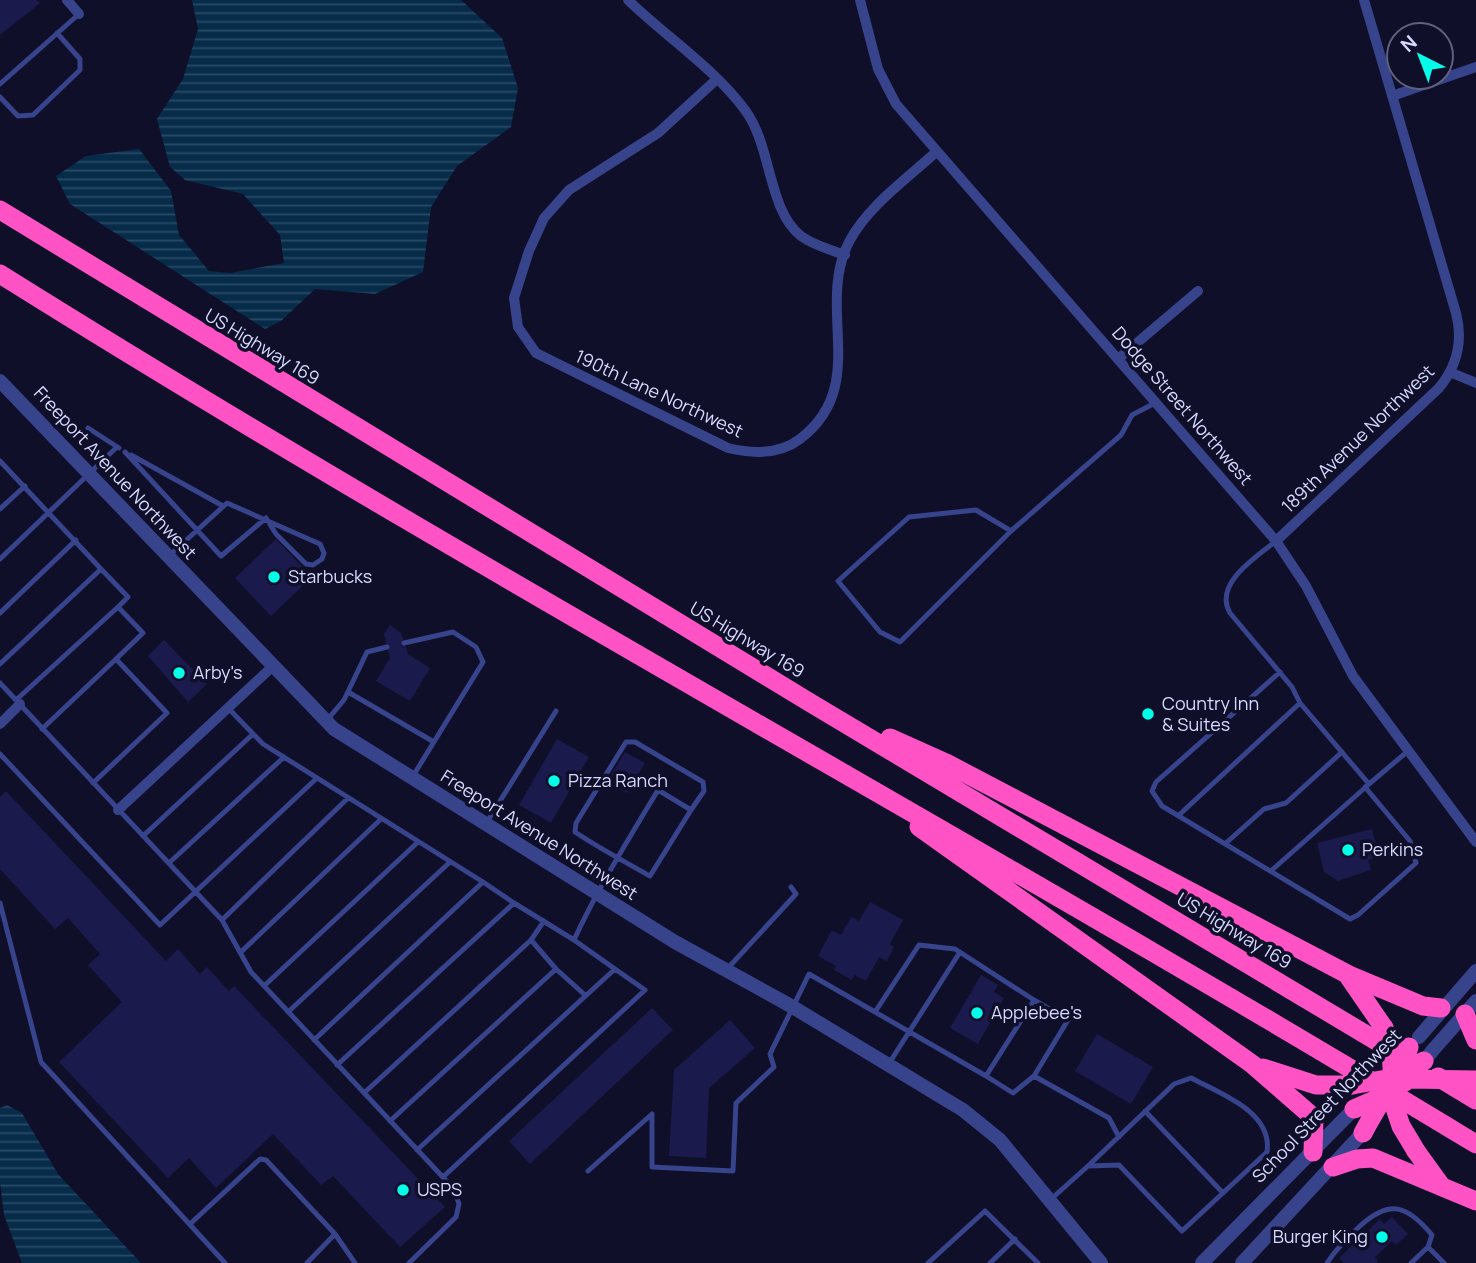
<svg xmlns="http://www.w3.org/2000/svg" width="1476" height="1263" viewBox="0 0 1476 1263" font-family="Manrope,sans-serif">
<defs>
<pattern id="water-rules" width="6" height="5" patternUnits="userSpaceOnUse" patternTransform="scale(1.75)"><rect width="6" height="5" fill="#072c4a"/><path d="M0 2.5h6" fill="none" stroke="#2a4a65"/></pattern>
</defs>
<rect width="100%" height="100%" fill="#0f0f2a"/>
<path fill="url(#water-rules)" d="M192 0H461L502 38 518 88 511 127 457 166 431 207 423 272 375 294 315 289 281 321 265 329 70 204 56 176 86 156 139 149 171 191 179 235 209 271 230 273 284 263 280 235 243 194 185 180 170 167 157 119 183 79 198 29Z
M7 1105 22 1113 58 1174 141 1263H22L4 1215 0 1182V1108Z"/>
<path fill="#1b1a4c" d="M0 0H36L40 3 0 35Z
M276 539 312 577 271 616 235 578Z
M390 625 401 633 408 654 430 668 410 701 376 681 390 658 384 634Z
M164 640 207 684 188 702 148 656Z
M557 739 589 757 551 823 519 805Z
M625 752 645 763 627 793 607 782Z
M6 791 166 961 178 949 200 974 207 967 229 991 234 986 445 1207 400 1247 333 1176 321 1185 273 1134 216 1188 189 1158 168 1178 59 1062 122 1002 88 965 100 954 68 918 55 929 0 869V797Z
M1372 829 1379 857 1368 860 1371 870 1338 881 1324 872 1317 843Z
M870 902 903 920 890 944 894 947 887 961 879 957 866 981 855 975 852 980 834 970 836 966 818 956 832 930 841 935 851 917 859 921Z
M981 975 998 985 994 992 1004 998 978 1044 950 1028Z
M652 1008 673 1030 530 1164 509 1141Z
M730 1020 755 1048 709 1088 706 1158 669 1156 674 1070Z
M1097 1034 1153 1067 1131 1104 1075 1071Z
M1392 1217 1408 1234 1396 1245 1392 1241 1375 1257 1378 1261 1376 1263H1344L1339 1258 1380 1219 1384 1224Z"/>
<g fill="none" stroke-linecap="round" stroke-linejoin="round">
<path stroke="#37438b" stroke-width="5" d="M0 84 79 14
M0 97 18 116 33 115 80 70V59L57 33
M88 428 119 448
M125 452 221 556 266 518
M131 455 223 506
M0 461 101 569 0 664
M0 509 25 486
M1011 531 976 510 909 517 838 581 880 632 900 642 1011 531 1121 435 1132 415 1155 403
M1276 541C1256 557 1213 584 1230 613L1292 687 1300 703 1369 784 1408 751
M170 555 227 503 320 544 324 553 322 559 313 565 306 564 276 534 266 518
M0 559 117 447
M0 613 76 540
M404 643 453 632 476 647 483 662 413 776
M1280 672 1156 782 1152 791 1162 806 1350 919 1358 915 1416 863 1410 841 1365 787
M0 683 222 920 251 972 454 1189 459 1204 456 1217 409 1263
M348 692 434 742
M16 700 118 607
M229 709 263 744 483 882
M328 719 344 700 367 652 387 647
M42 729 116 659
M0 754 160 925 317 778
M93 783 167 713 116 659 143 633 118 607 128 597 101 569
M1179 815 1300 703
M487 822 556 711
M143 836 253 734
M1226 843 1264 809 1286 803 1342 752
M169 863 284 757
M1272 870 1367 786
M0 903 41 1062 225 1263
M222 920 348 798
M531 940 544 921
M241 952 381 819
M728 968 796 894 791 887
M264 986 418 842
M288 1012 450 862
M314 1040 483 882 514 903
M337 1065 514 903 574 940
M888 1065 960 952
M986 1076 875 1012 919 945 955 949 1034 1000
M1034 1076 1013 1093 986 1076 1034 1000 1068 1020 1034 1076 1109 1118 1119 1137
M364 1093 531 940 556 969
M1145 1111 1223 1193
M390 1121 556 969 585 995
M417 1150 615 969 574 940C598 888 628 840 658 790L691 810 650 876C625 862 599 848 575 832L576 823 626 742H635L703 782 704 791 691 810
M588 1171 652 1114V1167L733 1171 736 1103 774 1067 770 1054 809 974 875 1012
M443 1177 645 990 615 969
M1050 1200 1088 1166 1119 1165 1182 1231 1267 1152C1273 1112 1221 1094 1191 1078L1174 1084 1088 1166
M190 1224 260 1159 266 1160 335 1234
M307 1263 335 1234 355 1263
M928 1263 985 1211 1038 1263
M990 1263 1015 1239
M1327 1263C1336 1249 1347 1238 1360 1226 1390 1199 1407 1205 1432 1235L1428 1247
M1411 1263 1428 1247 1444 1263"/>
<path stroke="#37438b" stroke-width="10" d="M67 0 79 14
M628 0C666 37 713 67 745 110 772 146 768 211 801 236 813 245 831 250 845 255
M860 0 878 69 896 104 1276 541 1306 586 1353 676 1476 842
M717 79 658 133 569 190 544 218 529 251 514 298 518 327 536 353 728 448C753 454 779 455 800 439 871 385 814 307 850 240 869 205 908 178 936 152
M1392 96 1476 67
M1118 359 1198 291
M1452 373 1476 383
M1276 541 1439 388C1457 366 1463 340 1456 313L1364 0
M0 724 20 704
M118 810 272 667"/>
<path stroke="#37438b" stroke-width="14" d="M0 381 334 729 675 942 791 1006 963 1110 1000 1140 1101 1263
M1419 1037 1476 971
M1433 1050 1476 1001
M1202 1263 1354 1109
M1242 1263 1369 1126"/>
<path stroke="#ff52c5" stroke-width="19" d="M0 210 809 702 1400 1055
M0 274C484 577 988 848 1476 1144
M890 738 948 764 1349 975 1423 1006 1441 1008
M919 827 1252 1064 1314 1118 1313 1152
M1349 977 1384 1028
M1465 1014 1476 1040
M1263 1068 1316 1085H1352
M1438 1077 1476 1100
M1416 1151 1442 1187
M1333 1167 1357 1159 1373 1158 1476 1201"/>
<path stroke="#37438b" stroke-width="14" d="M1418 1069 1433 1050"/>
<path stroke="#ff52c5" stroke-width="19" d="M1409 1047 1392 1099 1401 1126 1416 1151
M1352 1085 1392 1078 1424 1061
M1354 1109 1386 1095 1409 1079 1476 1080
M1363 1133C1388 1085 1402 1084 1384 1028"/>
</g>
<g fill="#03ffea" stroke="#0f0f2a" stroke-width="2.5">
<circle cx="274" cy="577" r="7"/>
<circle cx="179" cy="673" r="7"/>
<circle cx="1148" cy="714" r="7"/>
<circle cx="554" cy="781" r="7"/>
<circle cx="1348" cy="850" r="7"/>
<circle cx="977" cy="1013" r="7"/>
<circle cx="403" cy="1190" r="7"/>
<circle cx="1382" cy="1237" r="7"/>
</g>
<g text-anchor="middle" stroke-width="7" stroke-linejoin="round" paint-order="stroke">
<g font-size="18" fill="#d7daff" stroke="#0f0f2a">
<text transform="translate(262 347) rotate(31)" y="6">US Highway 169</text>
<text transform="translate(659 394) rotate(25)" y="6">190th Lane Northwest</text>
<text transform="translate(1182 406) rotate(49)" y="6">Dodge Street Northwest</text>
<text transform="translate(1358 439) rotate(-44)" y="6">189th Avenue Northwest</text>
<text transform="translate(115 473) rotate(47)" y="6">Freeport Avenue Northwest</text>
<text transform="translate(747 640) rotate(31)" y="6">US Highway 169</text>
<text transform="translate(539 835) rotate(32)" y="6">Freeport Avenue Northwest</text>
<text transform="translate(1234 931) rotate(31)" y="6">US Highway 169</text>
<text transform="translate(1327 1106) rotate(-46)" y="6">School Street Northwest</text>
</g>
<g font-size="18" fill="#d7daff" stroke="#0f0f2a" text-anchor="start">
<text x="288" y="583">Starbucks</text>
<text x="193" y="679">Arby's</text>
<text x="1162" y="710">Country Inn<tspan x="1162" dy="21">&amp; Suites</tspan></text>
<text x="568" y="787">Pizza Ranch</text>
<text x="1362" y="856">Perkins</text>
<text x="991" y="1019">Applebee's</text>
<text x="417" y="1196">USPS</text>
<text x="1368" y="1243" text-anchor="end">Burger King</text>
</g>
</g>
<g transform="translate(1420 56) rotate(318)"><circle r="33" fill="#0f0f2a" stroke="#5f607f" stroke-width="2"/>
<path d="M0-5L12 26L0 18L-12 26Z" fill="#03ffea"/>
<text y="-10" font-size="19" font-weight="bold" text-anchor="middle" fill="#d7daff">N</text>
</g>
</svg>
